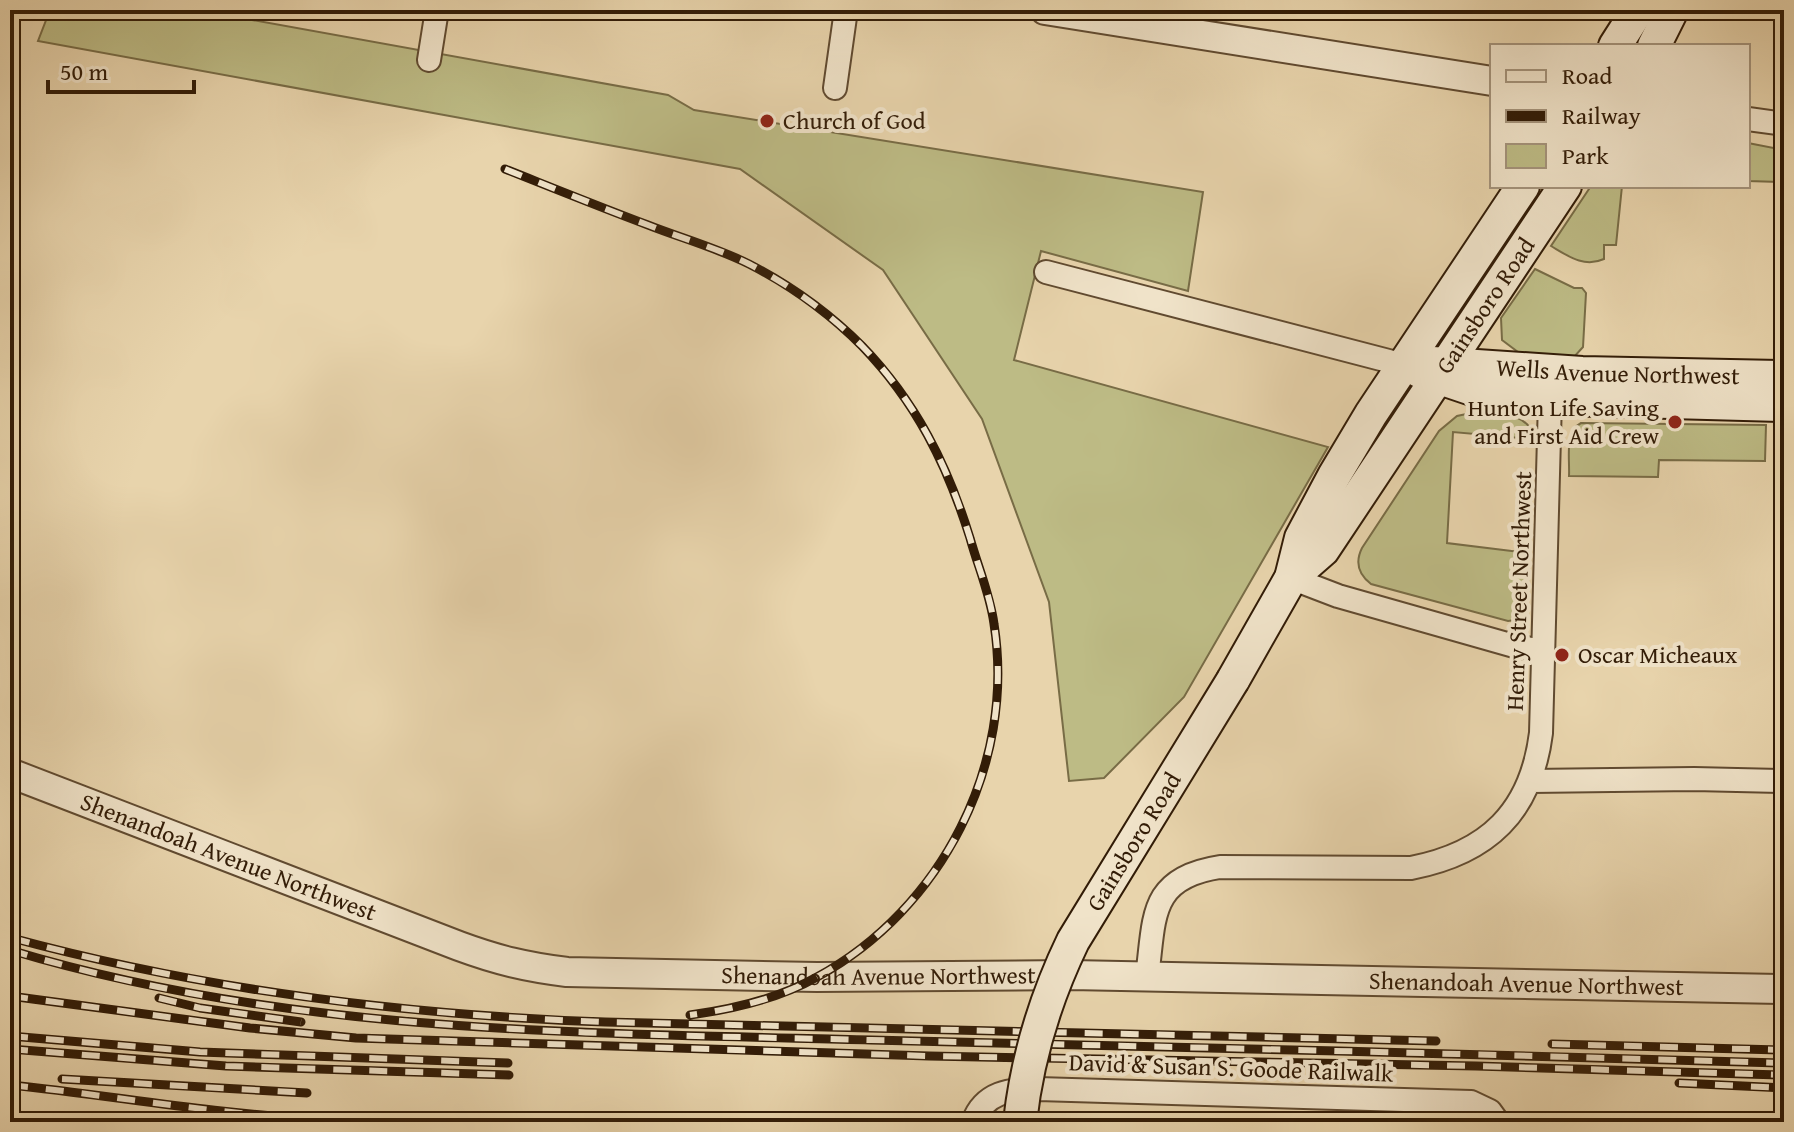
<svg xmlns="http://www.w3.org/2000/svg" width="1794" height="1132" viewBox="0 0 1794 1132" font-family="'Gentium Book Plus',serif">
<rect width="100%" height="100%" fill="#e8d4ac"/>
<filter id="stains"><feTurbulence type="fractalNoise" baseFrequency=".0025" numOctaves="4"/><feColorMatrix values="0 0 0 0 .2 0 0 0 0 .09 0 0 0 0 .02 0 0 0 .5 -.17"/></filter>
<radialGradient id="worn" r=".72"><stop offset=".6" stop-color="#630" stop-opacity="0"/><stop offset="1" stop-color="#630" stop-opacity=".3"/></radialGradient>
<path fill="#bdbb85" stroke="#786c46" stroke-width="2" d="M50 10H197L668 95 694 110 1203 192 1188 291 1041 251 1014 360 1328 447 1184 697 1104 778 1069 781 1049 602 982 419 883 270 740 169 38 41Z
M1748 143 1784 150V244V182L1748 181Z
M1591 186H1622L1616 245H1604V259C1584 268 1568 256 1551 246Z
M1535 269 1574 288H1582L1586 293 1583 347 1574 357 1518 352 1502 340 1501 318Z
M1476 412C1497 415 1531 411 1533 439L1453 432 1447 543 1529 553 1526 610C1522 619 1517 620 1508 621L1371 584C1358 574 1355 562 1362 548L1439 431 1457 416Z
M1581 423 1766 425 1765 461 1659 460 1658 477 1569 476C1570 458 1564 432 1581 423Z"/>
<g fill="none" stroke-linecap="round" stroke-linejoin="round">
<defs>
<path id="minor" d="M429 60 437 10
M835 88 846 10
M1748 119 1784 124
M1046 272 1404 365
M1291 578 1338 596 1514 646 1543 651
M1531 781 1694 779 1784 781
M1147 977C1155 918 1148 878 1220 867L1411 868C1488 853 1531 812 1541 733L1550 400
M973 1122C984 1092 1010 1089 1038 1089L1471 1102 1490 1111 1498 1122"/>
<g id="tertiary">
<path d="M1045 10 1492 81"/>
<path id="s1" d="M10 773 459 946C497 960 526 967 567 972L817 977 1071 975 1784 989"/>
</g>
<g id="secondary">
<path d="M1615 46 1638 10"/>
<path d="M1654 46 1672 10"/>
<path id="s2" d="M1432 363 1582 373 1784 377"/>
<path d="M1419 371 1487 394 1520 398 1784 405"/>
<path id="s3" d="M1291 578 1323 550 1565 186"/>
<path d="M1233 680 1291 578 1301 538 1334 476 1371 414 1523 186"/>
</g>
</defs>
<use href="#minor" stroke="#604a30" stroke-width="26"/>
<use href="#tertiary" stroke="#604a30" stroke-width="32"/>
<use href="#secondary" stroke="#321c07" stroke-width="36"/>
<use href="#minor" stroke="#f0e3c9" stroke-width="22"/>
<use href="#tertiary" stroke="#f0e3c9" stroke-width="28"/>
<use href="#secondary" stroke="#f0e3c9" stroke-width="32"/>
<defs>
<path id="rail" d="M505 169C553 188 600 207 648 225 681 238 717 248 749 264 790 285 829 313 862 346 916 402 947 464 970 538 978 567 990 594 994 624 1016 764 942 909 817 977 778 999 734 1009 690 1015
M12 938C204 990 406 1015 605 1022L1436 1041
M10 950C288 1034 583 1033 871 1040 1175 1047 1480 1054 1784 1063
M10 996 250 1028 356 1038 929 1056 1476 1066 1784 1075
M159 998 200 1008 301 1022
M10 1036 200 1052 508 1063
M1552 1044 1784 1050
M10 1049 226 1066 509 1075
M62 1079 307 1093
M1679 1083 1784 1088
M10 1085C109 1095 207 1113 306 1118"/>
</defs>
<use href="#rail" stroke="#321c07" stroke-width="9"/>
<use href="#rail" stroke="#f0e3c9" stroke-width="6" stroke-dasharray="18" stroke-linecap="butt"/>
<defs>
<g id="secondary-bridge">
<path id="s4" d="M1020 1122C1027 1058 1045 999 1073 941L1233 680"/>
</g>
</defs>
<use href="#secondary-bridge" stroke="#321c07" stroke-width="36" stroke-linecap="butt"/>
<use href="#secondary-bridge" stroke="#f0e3c9" stroke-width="32"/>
</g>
<g fill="#8f2418" stroke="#f0e3c9" stroke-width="3">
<circle cx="767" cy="121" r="8"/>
<circle cx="1675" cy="422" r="8"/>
<circle cx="1562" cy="655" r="8"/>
</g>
<g text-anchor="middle" stroke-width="8" stroke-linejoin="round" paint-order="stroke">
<g font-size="24" fill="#321c07" stroke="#f0e3c9" text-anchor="start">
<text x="783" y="129">Church of God</text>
<text x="1659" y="416" text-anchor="end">Hunton Life Saving<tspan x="1659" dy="28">and First Aid Crew</tspan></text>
<text x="1578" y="663">Oscar Micheaux</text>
</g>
<g font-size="24" fill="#321c07" stroke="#f0e3c9">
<text dy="8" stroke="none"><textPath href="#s3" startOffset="336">Gainsboro Road</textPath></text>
<text dy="8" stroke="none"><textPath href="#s2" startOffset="186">Wells Avenue Northwest</textPath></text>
<text transform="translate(1519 591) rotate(-88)" y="8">Henry Street Northwest</text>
<text dy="8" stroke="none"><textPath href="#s4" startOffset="306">Gainsboro Road</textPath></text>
<text dy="8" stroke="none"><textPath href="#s1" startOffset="234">Shenandoah Avenue Northwest</textPath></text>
<text dy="8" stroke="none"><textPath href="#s1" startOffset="904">Shenandoah Avenue Northwest</textPath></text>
<text dy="8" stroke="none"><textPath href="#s1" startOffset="1552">Shenandoah Avenue Northwest</textPath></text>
<text transform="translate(1231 1068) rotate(2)" y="8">David &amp; Susan S. Goode Railwalk</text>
</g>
</g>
<rect width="1794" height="1132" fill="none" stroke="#e8d4ac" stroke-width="40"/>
<rect x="12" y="12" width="1770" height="1108" fill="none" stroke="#321c07" stroke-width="4"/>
<rect x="20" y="20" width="1754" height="1092" fill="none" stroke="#321c07" stroke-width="2"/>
<rect x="1490" y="44" width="260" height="144" fill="#f0e3c9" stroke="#a4937b" stroke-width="2"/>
<rect x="1506" y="70" width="40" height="12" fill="#f0e3c9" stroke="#a4937b" stroke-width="2"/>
<text x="1562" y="84" font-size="24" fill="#321c07">Road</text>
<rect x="1506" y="110" width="40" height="12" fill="#321c07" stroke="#a4937b" stroke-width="2"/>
<text x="1562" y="124" font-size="24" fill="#321c07">Railway</text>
<rect x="1506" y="144" width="40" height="24" fill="#bdbb85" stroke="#a4937b" stroke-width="2"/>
<text x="1562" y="164" font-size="24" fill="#321c07">Park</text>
<path d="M48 80v12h146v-12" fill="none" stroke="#321c07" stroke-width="4"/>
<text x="60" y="80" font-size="24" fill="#321c07" stroke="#f0e3c9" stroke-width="6" paint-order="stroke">50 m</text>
<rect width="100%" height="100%" filter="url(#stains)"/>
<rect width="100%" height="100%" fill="url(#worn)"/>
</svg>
